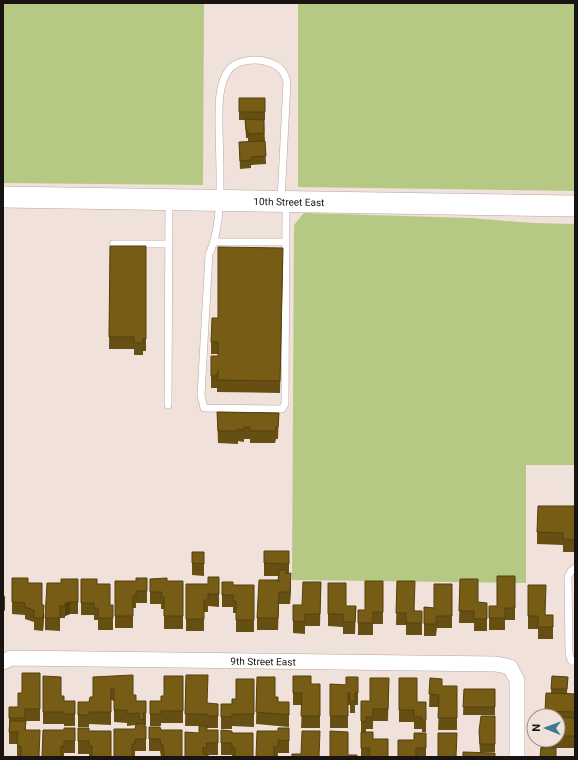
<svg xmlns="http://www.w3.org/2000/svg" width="578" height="760" viewBox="0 0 578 760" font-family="Roboto,sans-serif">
<rect width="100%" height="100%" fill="#f0e2da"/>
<path fill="#b5c984" d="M3 3H204L203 185 3 183Z
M298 3H575V191L298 187Z
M304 213 471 218 533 223 575 224V465H526V583L292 580 294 225Z"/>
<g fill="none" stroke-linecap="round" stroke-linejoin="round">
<defs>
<path id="service" d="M281 200 287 82C284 69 277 64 264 61 254 59 235 60 228 71 218 86 219 106 219 124 219 161 225 221 209 254L201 395 204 408 282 409 285 404 286 203
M215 242H286
M113 244H168
M168 405 169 200
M575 568 571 571 568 577 569 654 571 660 575 662"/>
<g id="minor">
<path id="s1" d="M3 662 11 658 496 664 510 667 517 680V757"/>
</g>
<g id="secondary">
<path id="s2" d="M3 197 575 206"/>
</g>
</defs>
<use href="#service" stroke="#b5a7a0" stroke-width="8"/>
<use href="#minor" stroke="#b5a7a0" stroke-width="16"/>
<use href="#secondary" stroke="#b5a7a0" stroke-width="22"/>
<use href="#service" stroke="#fff" stroke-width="7"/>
<use href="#minor" stroke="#fff" stroke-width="15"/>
<use href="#secondary" stroke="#fff" stroke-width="21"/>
</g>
<path fill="#664f12" d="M239 98H265V120H264L266 164 251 165V168L240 169 239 142H248V138H246L245 120H239Z
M110 246H146V351H143V355H134V349H109Z
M283 260 280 393 217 392V383V388H211V356H218V354H211V342L218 318Z
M217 412 279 413 278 439H276L275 443H250V439H244V442L238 441V444L218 443Z
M575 506V552H563V545L537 544V532Z
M264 551H289V574L291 585 290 604H279L278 630H257V618L278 582 279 576H264Z
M204 552V576L192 575V563Z
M515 576V620H505V630H489V606H497Z
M219 577V607L208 606V612H204V631H186V584H208Z
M12 578 28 583 42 605 44 617 43 631 34 630V622L25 619V615L12 614Z
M147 578V603H136V608H133V628H115V581H136Z
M78 579V614H70L65 616V618H60V631L45 630V618L61 583Z
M81 579 97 584 110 605 113 617V630H98V620H94V615H81Z
M150 579 167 581H183V629H164V609H161V604H150Z
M460 579 487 615V631H474V623H459Z
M383 581V624H373V635H358V610H365Z
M397 581 415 611H422V635H406V625H396Z
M222 582 233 585H254V632H236V613H233V607H222Z
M321 582 320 626H305V634L293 633V605H302Z
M328 583 346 606H356L355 634H343V627L328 626Z
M452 584V628H437L436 636H424V607L434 608Z
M528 585 546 615H553V639H538V629H528Z
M40 673V721H25L26 730 39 757H17V744H9V707H18L22 693Z
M186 675 218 716V728H207V730H218V755H208L185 757 199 733 207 726H185Z
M43 676 61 696 64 701H75V726H64V724H43Z
M183 676V723H161V726H150V701H161L164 696Z
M293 676 311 684H320V728H301L302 705H293Z
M552 676 568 677 567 693 575 694V748H557L540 757 541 740H558V716H545L546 693H551Z
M93 677 133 695 136 701H146V725H144V726H146V751H135V757H114L135 729 136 725 127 726V723L114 722V701L111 700V725L89 724V727H78V702H89L93 697Z
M257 677 275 697 278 702H289V727L256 724Z
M358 677V705H355V713H350V705H348V728H330V684L346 685Z
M389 678 388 721H373V729H366V732L388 757H361V701H370Z
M399 678 417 702H426V732H422V729H414V722H399Z
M430 678 442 686H457V730H438L439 707H429Z
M254 679V727L232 726V729H221V704H232L236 699Z
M464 689H495V715H463Z
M495 716V752H480L479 739V731Z
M149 727 161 730 182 757H161L160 751H149Z
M75 728V753H64V757H42L64 730Z
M78 728 89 731 111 757H89V754H78Z
M289 728V753H278V757H256L278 731Z
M221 730 232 733 253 757H232V755H221Z
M426 733V757H398L414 740Z"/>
<path fill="#53400f" d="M291 573V585L290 604V592Z
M5 598V610L3 612V600Z
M70 602V614L65 616V603Z
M44 605V617L43 631V618Z"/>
<path fill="#775c15" stroke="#53400f" d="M239 98H265V112H239Z
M245 119 264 120V133L248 134V130H246Z
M265 141 266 156 251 157V160L240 161 239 142Z
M110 246H146V339H143V343H134V337H109Z
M218 247 283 248 280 381 217 380 218 371 217 376H211V356H218V342H211L212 318H218Z
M217 412 279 413 278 427H276L275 431H250V427H244V430L238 429V431H218Z
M538 506H575V540L563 539V533L537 532Z
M264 551H289V564L264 563Z
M192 552H204V564L192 563Z
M279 570H287L286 574 291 573 290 592H279L278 618H257L259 580H278V582Z
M497 576H515V608H505V618H489V606H497Z
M208 577H219V594H208V600H204V619H186V584H208Z
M12 578H28V583H42V605H44L43 618H34V610L25 607V603L12 602Z
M136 578H147V591H136V596H133V616H115V581H136Z
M167 578V581H183V616H164V597H161L162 592H150V579Z
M61 579H78V602H70L65 603V606H60V618H45L47 583H61Z
M81 579H97V584H110V605H113V618H98V608H94V603H81Z
M460 579H478V602L487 603V619H474V611H459Z
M365 581H383V612H373V623H358V610H365Z
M397 581H415L414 611H422V623H406V613H396Z
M222 582H233V585H254V620H236V601H233V595H222Z
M303 582H321L320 614H305V622L293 621V605H302Z
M328 583H346V606H356L355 622H343V614H328Z
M434 584H452V616H437L436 624H424V607L434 608Z
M528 585H546L545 615H553V627H538V616H528Z
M3 594 5 598 3 600Z
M22 673H40V709H25V718H9V707H18V693H22Z
M133 675V695H136V701H146V713H143L144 720 139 719V713L127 714V710H114V689L111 688V712H89V715H78V702H89L90 697H93V677Z
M186 675H208L207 703 218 704V716H207V714H185Z
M43 676 61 677V696H64V701H75V714H64V712H43Z
M164 676H183V711H161V714H150V701H161V696H164Z
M293 676H311V684H320V716H301L302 693H293Z
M552 676 568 677 567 689H551Z
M257 677H275V697H278V702H289V715L256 712Z
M346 677H358V693H355V701H350V693H348V716H330V684L346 685Z
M370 678H389L388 709H373V717H366V722L361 721V701H370Z
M399 678H417V702H426V720H422V717H414V710H399Z
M430 678 442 679V686H457V718H438L439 695 429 694Z
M236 679H254V714H232V717H221V704H232V699H236Z
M464 689H495V707H463Z
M546 693 575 694V712L545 711Z
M481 716H495V744H480L479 731Z
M558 717 575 718V736H558Z
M10 721H26L25 730H40L39 757H21V746H18L17 740 18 732H9Z
M145 723 144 726H146V739H135V744H132V757H114V729H135L136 724Z
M199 726H207V730H218V743H206L207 748H203V754H208V757H185V732L199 733Z
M149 727H160L161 730H182V757H164L163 745H161L160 739H149Z
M64 728H75V741H64V746H61V757H42L43 730H64Z
M78 728H89V731H111V757H92V746H89V741H78Z
M278 728H289V741L278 740V747H274V757H256L257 731H278Z
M221 730 232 731V733H253V757H235V748H232V743H221Z
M302 731H320L319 757H292V754H301Z
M330 731 348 732V755H357V757H330Z
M361 732H373V739H388V757H370V748H361Z
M414 733H426V748H416V757H398V740H414Z
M438 733H457L456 757H429H438Z
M541 740H556V745L540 744Z
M541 748H556V757H540Z
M463 752 495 753V757H463Z"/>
<g text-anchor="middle" stroke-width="4" stroke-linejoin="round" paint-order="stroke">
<g font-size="10" fill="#191411" stroke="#f0e2da">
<text dy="4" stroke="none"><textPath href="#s2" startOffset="286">10th Street East</textPath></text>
<text dy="4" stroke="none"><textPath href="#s1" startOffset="261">9th Street East</textPath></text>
</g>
</g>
<rect width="578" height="760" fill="none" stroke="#191411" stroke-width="8"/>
<g transform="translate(546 728) rotate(271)"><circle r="19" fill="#f0e2da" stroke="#9a908a"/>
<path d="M0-3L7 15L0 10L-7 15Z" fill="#3d7991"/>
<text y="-6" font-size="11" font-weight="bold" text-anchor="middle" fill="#191411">N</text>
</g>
</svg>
